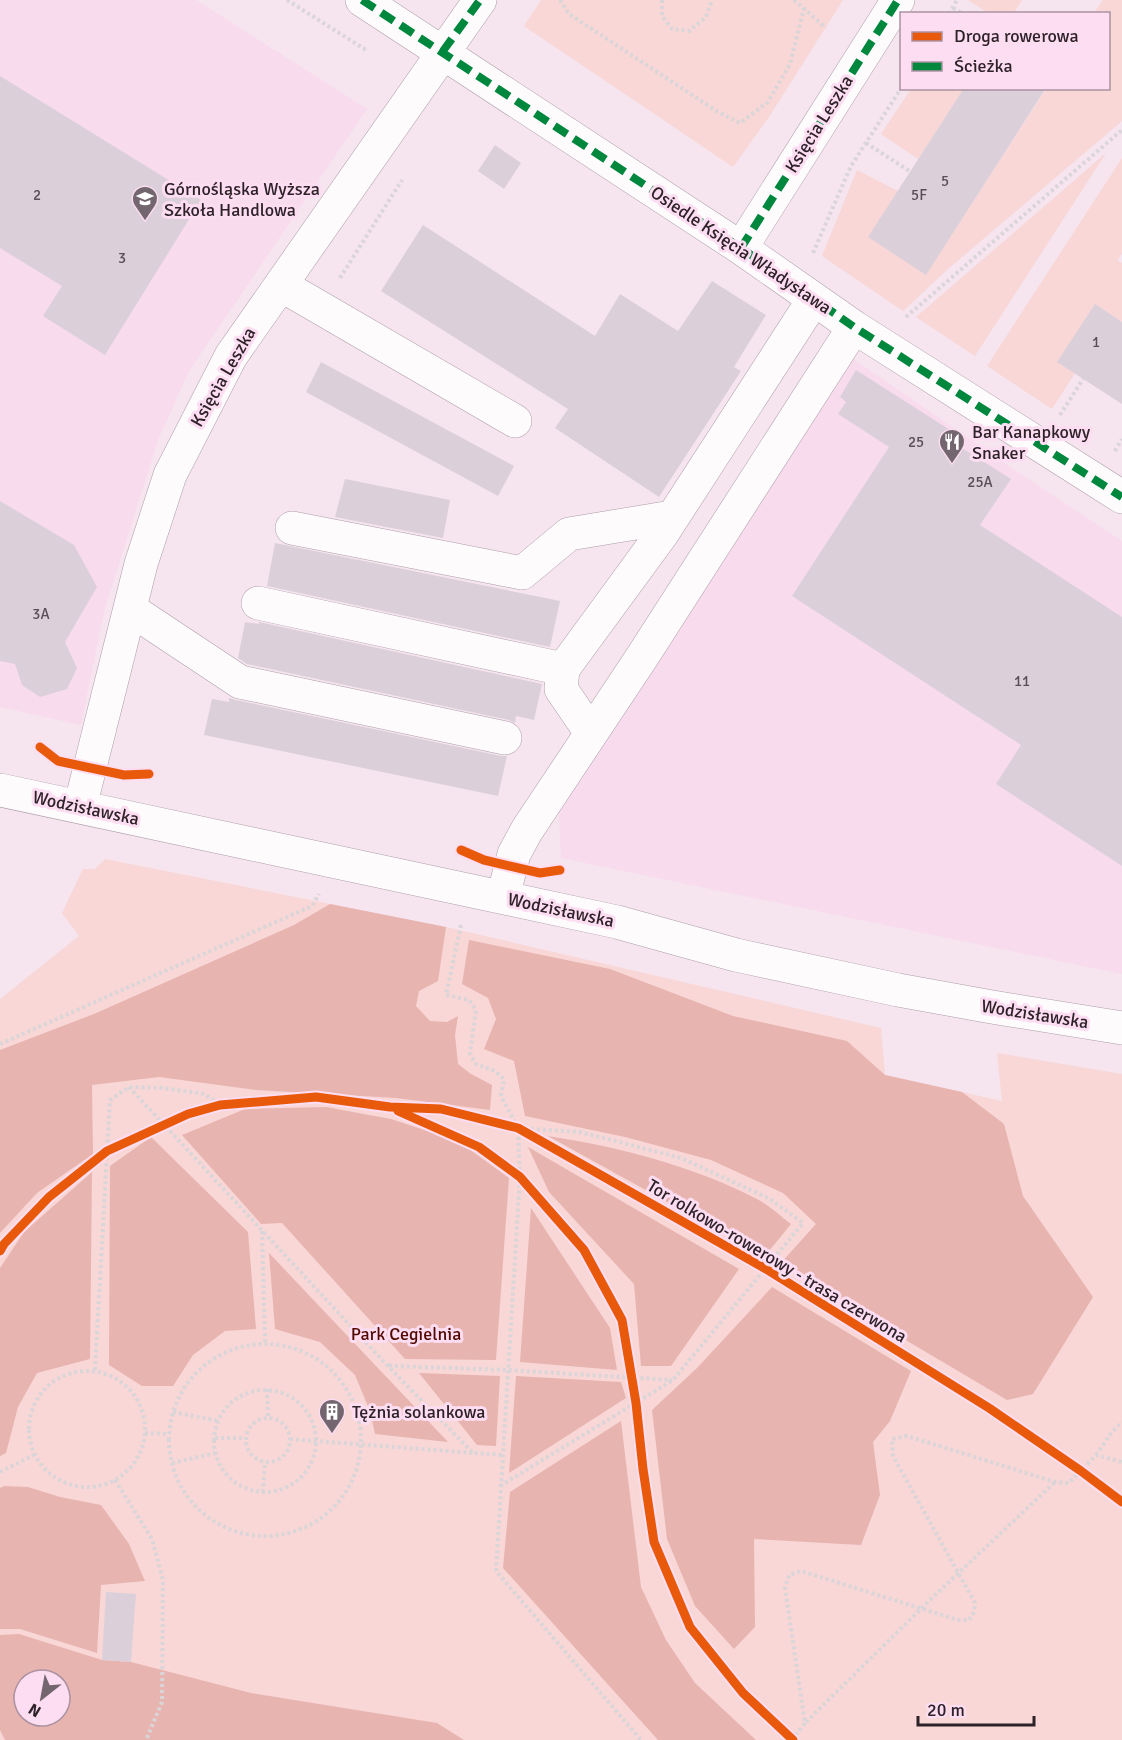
<svg xmlns="http://www.w3.org/2000/svg" width="1122" height="1740" viewBox="0 0 1122 1740" font-family="Signika,sans-serif">
<rect width="100%" height="100%" fill="#f6e4ef"/>
<path fill="#f8dbed" d="M0 0H196L367 109 189 371 158 440 104 611 81 725 0 707Z
M849 356 1007 465 1122 541V974L561 858 559 813Z"/>
<path fill="#f8d7d6" fill-rule="evenodd" d="M541 0H843L769 117 733 167 524 26Z
M968 0H1022L1014 13H988Z
M1103 0H1122V121L948 269 903 311 822 256 857 170 898 191 926 274 1046 89 1108 88V14L1094 13Z
M911 89H964L918 159 881 134Z
M1106 153 975 356 916 317Z
M1122 158V254L1117 260 1122 263V322L1096 305 1075 373 1052 409 987 366Z
M105 859 446 927 881 1028 885 1075 1002 1101 997 1053 1122 1074V1740H0V999L79 936 62 913 83 869H95ZM24 1680H60V1716H24Z"/>
<path fill="#e8b4b0" fill-rule="evenodd" d="M330 904 446 927 438 981 419 991 416 1006 430 1021 447 1022 458 1016 455 1035 458 1064 471 1074 492 1085 490 1110 396 1098 256 1090 159 1077 92 1085 93 1154 37 1193 0 1233V1050L94 1014 294 925Z
M469 940 610 969 733 1016 847 1041 885 1075 962 1092 1004 1124 1023 1196 1093 1297 1033 1394 1007 1400 779 1265 816 1224 783 1193 711 1160 625 1137 525 1116 514 1061 484 1049 496 1019 488 998 462 984Z
M326 1107 391 1119 458 1141 509 1178 496 1360 405 1359 282 1223 261 1224 182 1135 245 1109Z
M548 1136C619 1147 693 1166 757 1199 769 1205 780 1216 791 1224L765 1256Z
M151 1137 248 1232 256 1329 225 1331 193 1355 173 1386H142L109 1365 110 1166Z
M528 1147 739 1269 671 1366H641L634 1284 549 1192Z
M92 1172 90 1359 37 1373 18 1407 6 1453 0 1456V1268L24 1232Z
M531 1208 610 1328 617 1370 520 1362Z
M269 1253 448 1442 375 1434 370 1411 355 1375 320 1342 275 1329Z
M772 1287 911 1371 890 1421 873 1442 880 1495 861 1545 754 1539 755 1627 734 1649 695 1606 667 1539 652 1410 697 1368Z
M419 1373 500 1376 496 1446 477 1445Z
M516 1376 621 1382 626 1398 509 1473Z
M621 1421 641 1587 666 1640 695 1683 756 1740H658L503 1568 510 1492Z
M4 1486 28 1487 60 1497 101 1505 129 1544 145 1581 101 1585 97 1653 20 1629H0V1488Z
M19 1634 102 1660 131 1662 251 1693 437 1723 464 1740H5L0 1730V1635ZM24 1680H60V1716H24Z"/>
<path fill="#dbd0da" d="M0 76 201 200 105 355 43 316 62 286 0 248Z
M964 88H1046L926 275 868 237Z
M495 145 521 163 504 189 478 171Z
M423 225 595 336 620 294 678 331 712 281 766 315 734 367 741 371 659 497 555 428 568 409 381 291Z
M1095 304 1122 322V404L1057 362Z
M321 362 514 466 498 496 306 392Z
M856 370 950 430 946 438 1011 479 980 525 1122 617V866L996 784 1021 745 792 596 889 447 838 414 846 402 840 397Z
M345 479 450 500 443 538 335 517Z
M0 501 74 545 97 587 65 642 77 668 67 689 40 697 22 685 15 664 0 661Z
M275 543 560 601 550 647 267 586Z
M245 622 259 624V622L542 684 534 720 516 716 515 723 509 720 247 664 238 658Z
M229 698 236 700 501 756H507L498 796 204 735 212 699 229 702Z
M106 1592 136 1594 131 1662 102 1660Z"/>
<g fill="none" stroke-linecap="round" stroke-linejoin="round">
<defs>
<path id="minor" d="M362 0 741 248 854 327 1122 497
M741 248 898 0
M281 285 515 421
M292 528 522 573 569 534 672 517
M258 603 563 669
M130 609 240 682 505 738
M591 733 561 689 563 669 662 534 814 299
M0 790 617 922 736 955 898 990 992 1007 1122 1028
M80 807 141 564 170 475 231 356 480 0
M503 897 514 854 527 830 642 657 854 327"/>
</defs>
<use href="#minor" stroke="#ac9fa7" stroke-width="34"/>
<path stroke="#dad5d8" stroke-width="4" stroke-dasharray="3 3" stroke-linecap="butt" d="M287 0 366 50
M560 0 569 14 718 112 740 123 768 102 790 64 804 8
M662 0V16L672 29 689 31 706 17 712 0
M794 0 826 28
M953 8 963 14
M949 14 957 0
M866 143 911 172
M813 253 851 166 902 87
M340 278 402 180
M906 317 1122 130
M1060 415 1083 379
M1115 451 1122 439
M461 925 446 995 469 1000 476 1010 470 1054 476 1064 495 1071 504 1079 501 1096 518 1128 520 1177 496 1571 641 1740
M0 1044 312 906 319 894
M129 1087 385 1363 473 1453 503 1455
M262 1231 265 1340 267 1343
M169 1440a96 96 0 1 1 192 0a96 96 0 1 1-192 0Z
M389 1365 392 1366 508 1370 672 1380
M95 1370 110 1100 129 1087 162 1088 205 1094 220 1105
M29 1429a58 58 0 1 1 116 0a58 58 0 1 1-116 0Z
M267 1389 268 1417
M214 1441a51 51 0 1 1 102 0a51 51 0 1 1-102 0Z
M173 1412 219 1421
M246 1440a22 22 0 1 1 44 0a22 22 0 1 1-44 0Z
M145 1433 168 1434
M215 1438H245
M290 1439 473 1453
M1096 1455 1112 1432 1122 1422
M172 1463 216 1453
M0 1472 34 1455
M115 1480 152 1539 163 1580 162 1702 146 1740
M500 1486 673 1380 803 1223 770 1199 681 1158 580 1132 518 1128
M263 1492 265 1462
M806 1722 932 1598 1055 1482
M792 1740 805 1723 785 1588 789 1575 801 1571 958 1620H969L974 1612 975 1603 893 1456 892 1439 907 1436 1055 1482 1069 1483 1096 1455 1122 1462"/>
<use href="#minor" stroke="#fefbfd" stroke-width="33"/>
<path stroke="#00873e" stroke-width="8" stroke-dasharray="15 8" stroke-linecap="butt" d="M362 0 741 248 854 327 1122 497
M443 51 480 0
M741 248 898 0"/>
<defs>
<path id="cycleway" d="M40 747 58 761 124 775 149 774
M461 850 484 860 540 873 560 870
M398 1111 479 1147 520 1177 584 1250 622 1320 636 1403 643 1469 654 1542 690 1627 743 1693 793 1740
M0 1251 4 1244 49 1197 107 1151 188 1114 220 1105 316 1097 390 1107 441 1109 518 1128 766 1269 989 1408 1081 1471 1122 1502"/>
</defs>
<use href="#cycleway" stroke="#fdddf1" stroke-width="13"/>
<use href="#cycleway" stroke="#e8590c" stroke-width="9"/>
</g>
<defs>
<symbol id="university-pin" viewBox="-11 -11 22 30"><path d="M0 17L-7.5 6A9.5 9.5 0 1 1 7.5 6Z" fill="#74666e" stroke="#fdddf1"/><path d="M0-5L7-2L0 1L-7-2ZM-4 1L0 2.5L4 1V4Q0 6-4 4Z" fill="#fff"/></symbol>
<symbol id="restaurant-pin" viewBox="-11 -11 22 30"><path d="M0 17L-7.5 6A9.5 9.5 0 1 1 7.5 6Z" fill="#74666e" stroke="#fdddf1"/><path d="M-5-6h1v4h1v-4h1v4h1v-4h1v5L-1.5 .5V6h-2V.5L-5-1ZM5-6V6H3V1.5H1.5Q1.5-4 5-6Z" fill="#fff"/></symbol>
<symbol id="building-pin" viewBox="-11 -11 22 30"><path d="M0 17L-7.5 6A9.5 9.5 0 1 1 7.5 6Z" fill="#74666e" stroke="#fdddf1"/><path d="M-4-6H4V6H1V3H-1V6H-4ZM-2.5-4.3h1.7v1.8h-1.7ZM.8-4.3h1.7v1.8H.8ZM-2.5-1h1.7V.8h-1.7ZM.8-1h1.7V.8H.8Z" fill="#fff"/></symbol>
</defs>
<g fill-rule="evenodd">
<use href="#university-pin" x="130" y="184" width="30" height="40"/>
<use href="#restaurant-pin" x="937" y="427" width="30" height="40"/>
<use href="#building-pin" x="317" y="1397" width="30" height="40"/>
</g>
<g text-anchor="middle" stroke-width="6" stroke-linejoin="round" paint-order="stroke">
<g font-size="15" fill="#5a4e56">
<text x="945" y="186">5</text>
<text x="37" y="200">2</text>
<text x="919" y="200">5F</text>
<text x="122" y="263">3</text>
<text x="1096" y="347">1</text>
<text x="916" y="447">25</text>
<text x="980" y="487">25A</text>
<text x="41" y="619">3A</text>
<text x="1022" y="686">11</text>
</g>
<g font-size="18" fill="#2e2229" stroke="#fdddf1">
<text transform="translate(819 124) rotate(-58)" y="6">Księcia Leszka</text>
<text transform="translate(741 250) rotate(34)" y="6">Osiedle Księcia Władysława</text>
<text transform="translate(223 377) rotate(-60)" y="6">Księcia Leszka</text>
<text transform="translate(86 808) rotate(12)" y="6">Wodzisławska</text>
<text transform="translate(561 910) rotate(12)" y="6">Wodzisławska</text>
<text transform="translate(1035 1014) rotate(9)" y="6">Wodzisławska</text>
<text transform="translate(777 1261) rotate(31)" y="6">Tor rolkowo-rowerowy - trasa czerwona</text>
</g>
<g font-size="18" fill="#2e2229" stroke="#fdddf1" text-anchor="start">
<text x="164" y="195">Górnośląska Wyższa<tspan x="164" dy="21">Szkoła Handlowa</tspan></text>
<text x="972" y="438">Bar Kanapkowy<tspan x="972" dy="21">Snaker</tspan></text>
<text x="352" y="1418">Tężnia solankowa</text>
</g>
<g font-size="18" fill="#520901" stroke="#fdddf1">
<text x="406" y="1340">Park Cegielnia</text>
</g>
</g>
<rect x="900" y="12" width="210" height="78" fill="#fdddf1" stroke="#aa92a1" stroke-width="1.5"/>
<rect x="912" y="32" width="30" height="9" fill="#e8590c" stroke="#aa92a1" stroke-width="1.5"/>
<text x="954" y="42" font-size="18" fill="#2e2229">Droga rowerowa</text>
<rect x="912" y="62" width="30" height="9" fill="#00873e" stroke="#aa92a1" stroke-width="1.5"/>
<text x="954" y="72" font-size="18" fill="#2e2229">Ścieżka</text>
<g transform="translate(42 1698) rotate(211)"><circle r="28" fill="#fdddf1" stroke="#aa92a1" stroke-width="1.5"/>
<path d="M0-4.5L10 22L0 15L-10 22Z" fill="#74666e"/>
<text y="-9" font-size="16" font-weight="bold" text-anchor="middle" fill="#2e2229">N</text>
</g>
<path d="M918 1716v9h116v-9" fill="none" stroke="#2e2229" stroke-width="3"/>
<text x="927" y="1716" font-size="18" fill="#2e2229" stroke="#fdddf1" stroke-width="4.5" paint-order="stroke">20 m</text>
</svg>
